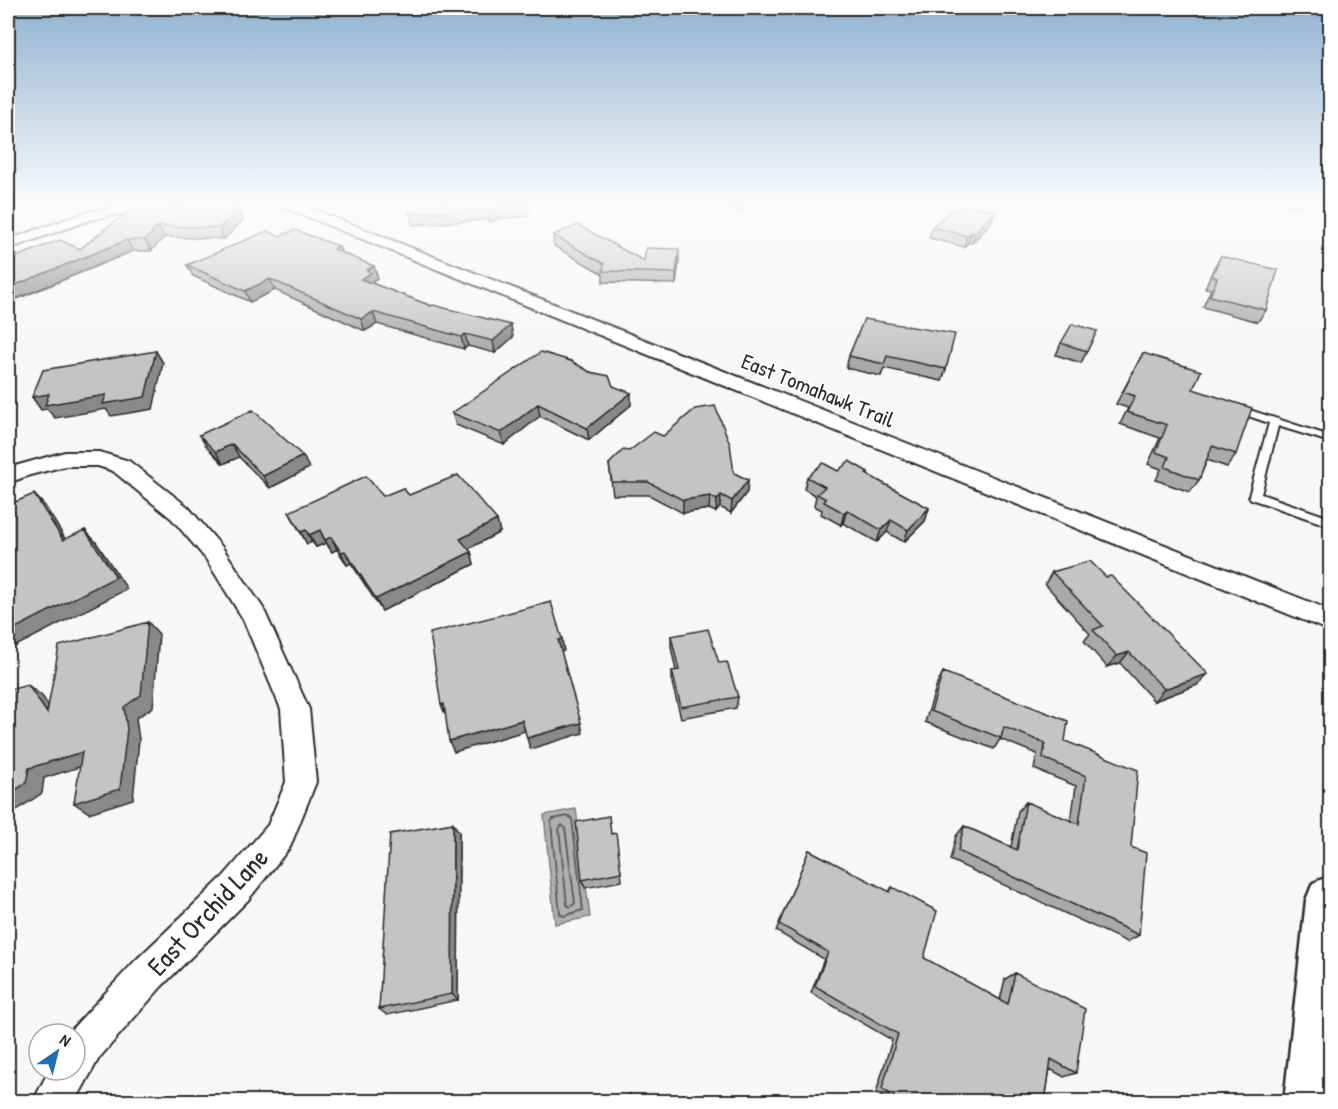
<svg xmlns="http://www.w3.org/2000/svg" width="1338" height="1109" viewBox="0 0 1338 1109" font-family="'Patrick Hand',sans-serif">
<rect width="100%" height="100%" fill="#f7f7f7"/>
<filter id="ink" filterUnits="userSpaceOnUse"><feTurbulence type="fractalNoise" baseFrequency=".0167" numOctaves="2"/><feDisplacementMap in="SourceGraphic" scale="12" xChannelSelector="R" yChannelSelector="G"/><feConvolveMatrix kernelMatrix="1 2 1 2 8 2 1 2 1" color-interpolation-filters="sRGB"/></filter>
<g filter="url(#ink)">
<path fill="#b0b0b0" stroke="#7b7b7b" stroke-width="1.5" d="M576 809 590 917 555 924 544 815Z"/>
<g fill="none" stroke-linecap="round" stroke-linejoin="round">
<path stroke="#606060" stroke-width="2" d="M569 816 572 819 583 910 563 916 560 914 551 822 553 819Z
M562 825 565 828 575 903 570 907 567 905 559 829Z"/>
<defs>
<path id="lane" d="M1234 405 1330 436V442L1278 426 1261 494 1330 518V526L1251 499 1249 496 1269 423 1231 410 1229 408Z"/>
<path id="street" d="M127 204H155L148 208 93 219 8 249V240L84 213Z
M281 204H300L1330 610V631L283 207Z
M65 452H99L129 461 188 507 222 547 263 608 309 709 316 782 290 847 248 900 161 987 99 1058 75 1102H33L49 1070H75V1034H69L71 1030 135 961 224 876 268 825 286 782 281 709 243 619 206 559 172 519 113 471 98 466H65L30 475 8 483V468Z"/>
<path id="secondary" d="M1330 876V1102H1284L1306 900 1313 883Z"/>
</defs>
<use href="#lane" stroke="#2b2b2b" stroke-width="4"/>
<use href="#street" stroke="#2b2b2b" stroke-width="4"/>
<use href="#secondary" stroke="#2b2b2b" stroke-width="5"/>
<use href="#lane" fill="#fff" fill-rule="evenodd"/>
<use href="#street" fill="#fff" fill-rule="evenodd"/>
<use href="#secondary" fill="#fff" fill-rule="evenodd"/>
</g>
<path fill="#a9a9a9" stroke="#2b2b2b" stroke-width="1.5" d="M528 204 529 216 497 219 490 222 484 220 413 225 409 212Z
M716 204H747L741 211 715 207Z
M1286 204H1299L1297 206Z
M135 206 243 220 224 239 164 237 151 251H133L8 303V260L80 249Z
M959 211H995L991 222 972 243H968L964 247 929 238 932 227Z
M553 235 644 261 679 260 676 284 603 282V274L554 246Z
M280 236 339 246 341 253 378 278 373 280 374 284 513 337 495 353 468 346 464 349 377 324 365 331 275 290 250 302 193 276 187 265Z
M1221 256 1266 310 1258 322 1203 307 1211 289 1205 288 1214 267Z
M864 319 946 369 942 381 884 368 881 376 846 368 849 356Z
M1097 331 1081 363 1056 355 1061 343Z
M1143 353 1193 389 1236 454 1227 467 1207 460 1199 480 1190 492 1156 480 1161 469 1148 464 1160 438 1120 424 1128 408 1116 404Z
M590 372 613 386 631 405 589 440 540 416 504 445 456 425 452 413Z
M199 435 309 468 270 488 239 457 223 464 207 447Z
M609 464 734 473 748 480 747 492 731 513 720 507 716 512 709 509 683 513 649 495H613Z
M838 471 868 472V475L929 508 925 521 904 542 887 532 877 542 843 523 841 525 821 514 822 510 814 506 816 496 804 489 807 477Z
M409 495 500 532 468 549 471 552 474 564 382 611 351 563 347 565 337 549 332 552 326 543 316 547 312 542 307 544 289 512 383 496Z
M1052 572 1197 685 1154 701 1120 663 1107 667 1084 641 1090 634 1045 584Z
M671 636 719 663 738 697 736 708 681 718 672 683V671H676L671 647Z
M943 672 1065 741 1131 847 1139 935 1127 942 950 860 956 836 964 826 1011 847 1018 811 1026 802 1071 821 1076 786 1034 769 1037 754 1000 739 994 749 925 722 937 684Z
M459 832 458 1000 387 1015 379 1009Z
M612 834 621 872 622 881 585 888 582 880Z
M809 850 889 892 892 887 924 958 1000 1000 1005 979 1015 973 1076 1073 1064 1077 1050 1069 1045 1101H887V1100L876 1093 892 1040 811 993 824 959 776 931Z"/>
<path fill="#898989" stroke="#2b2b2b" stroke-width="1.5" d="M741 204H747L741 211Z
M8 207 11 213 8 214Z
M495 208 497 219 490 222 488 211Z
M239 209 243 220 224 239 219 228Z
M995 211 991 222 972 243 975 232Z
M158 226 164 237 151 251 145 240Z
M972 232 968 243 964 247 967 236Z
M127 240 133 251 8 302V288Z
M339 246 343 258 333 249Z
M679 249V260L676 284V273Z
M374 266 378 278 373 280 374 284 364 291 361 279 367 270Z
M270 279 275 290 250 302 245 291Z
M373 312 377 324 365 331 361 319Z
M511 325 513 337 495 353 493 341Z
M465 334 468 346 464 349 461 337Z
M156 351 163 363 153 409 111 416 106 409 55 418 47 409 41 410 32 397Z
M631 393V405L589 440 587 428Z
M538 404 540 416 504 445 501 433Z
M232 444 239 457 223 464 216 452Z
M303 456 309 468 270 488 263 476Z
M748 480 747 492 731 513 732 501Z
M34 494 45 506 74 553 63 540Z
M721 495 720 507 716 512 717 500Z
M710 496 709 509 683 513V500Z
M929 508 925 521 904 542 908 530Z
M847 510 843 523 841 525 844 513Z
M497 520 500 532 464 551 460 539Z
M891 520 887 532 877 542 881 530Z
M85 530 96 542 127 589 8 650V632Z
M306 530 312 542 307 544 301 532Z
M320 530 326 543 316 547 309 535Z
M331 537 337 549 332 552 325 540Z
M345 551 351 563 347 565 341 552Z
M471 552 474 564 382 611 376 599Z
M148 622 159 634 153 707 136 718 139 740 133 799 89 813 74 803 124 707Z
M562 639 564 651 560 652 558 640Z
M1129 652 1120 663 1107 667 1117 656Z
M1208 674 1197 685 1154 701 1164 689Z
M28 685 42 696 61 724 47 713Z
M444 704 446 716 441 705Z
M522 720 525 731 454 752 449 741Z
M581 723 583 733 530 749 527 738Z
M82 752 95 762 44 778 42 793 8 816V795L29 768Z
M453 823 459 832 458 1000 452 994Z"/>
<path fill="#c4c4c4" stroke="#2b2b2b" stroke-width="1.5" d="M427 204H528V206L495 208 488 211 482 209 410 214 409 212Z
M966 204 995 211 975 232H972L967 236 932 227 953 209 959 211Z
M135 206 239 209 219 228 158 226 145 240H127L8 288V260L60 240 80 249Z
M578 225 644 261 646 248 679 249 676 273 603 271 604 264 553 235Z
M295 230 339 246 333 249 374 266 367 270 371 273 361 279 431 306 433 305 511 325 493 341 465 334 461 337 373 312 361 319 270 279 245 291 187 265 267 231 280 236Z
M1221 256 1278 270 1266 310 1210 296 1217 278 1212 276Z
M864 319 955 334 946 369 887 356 884 364 849 356Z
M1072 324 1097 331 1087 351 1061 343Z
M156 351 145 397 103 404 106 395 45 405 49 394 32 397 43 370Z
M541 352 571 361 590 372 609 376 613 386 631 393 587 428 538 404 501 433 452 413Z
M1143 353 1201 371 1193 389 1252 408 1236 454 1212 446 1199 480 1165 467 1169 457 1156 452 1167 425 1127 412 1135 396 1123 392Z
M715 406 730 444 734 473 748 480 732 501 721 495 717 500 710 496 683 500 648 482H612L609 464 623 450 629 451 654 432 663 436 695 409Z
M253 410 303 456 263 476 232 444 216 452 199 435Z
M849 461 868 472 866 474 929 508 908 530 891 520 881 530 847 510 844 513 824 502 826 499 817 494 825 487 807 477 823 463 838 471Z
M458 475 497 520 460 539 471 552 376 599 345 551 341 552 331 537 325 540 320 530 309 535 306 530 301 532 289 512 366 476 383 496 403 488 409 495Z
M34 494 63 540 85 530 116 577 8 632V505Z
M1090 561 1106 577 1111 576 1208 674 1164 689 1129 652 1117 656 1093 630 1103 626 1052 572Z
M551 602 562 639 558 640 581 723 527 738 522 720 449 741 444 704 441 705 430 633Z
M148 622 141 695 124 707 127 729 120 789 74 803 82 752 29 768 26 783 8 795V690L28 685 47 713 59 646Z
M708 629 719 663 727 662 738 697 681 707 672 671 679 670 671 636Z
M943 672 1068 721 1065 741 1138 770 1131 847 1146 853 1139 935 958 851 964 826 1017 850 1026 802 1079 824 1086 776 1043 758 1045 743 1004 727 1001 738 931 711Z
M609 816 611 834 616 833 621 872 582 880 576 822Z
M453 823 452 994 379 1009 390 834Z
M809 850 890 892 892 887 937 911 924 958 1008 1004 1015 973 1085 1009 1076 1073 1051 1059 1045 1101H893L894 1096 882 1089 898 1034 815 986 828 952 779 924Z
M630 1094 635 1101H623Z"/>
</g>
<linearGradient id="sky" x2="0" y2="1"><stop stop-color="#91b2d2"/><stop offset="0.57" stop-color="#fbfbfb"/><stop offset="1" stop-color="#fbfbfb" stop-opacity="0"/></linearGradient>
<rect width="1338" height="359" fill="url(#sky)"/>
<g text-anchor="middle" stroke-width="4.5" stroke-linejoin="round" paint-order="stroke">
<g font-size="22" fill="#2b2b2b" stroke="#fff">
<text transform="translate(818 390) rotate(22)" y="8">East Tomahawk Trail</text>
</g>
<g font-size="27" fill="#2b2b2b" stroke="#fff">
<text transform="translate(208 912) rotate(-47)" y="9">East Orchid Lane</text>
</g>
</g>
<rect width="1338" height="1109" fill="none" stroke="#fff" stroke-width="30"/>
<rect x="15" y="15" width="1308" height="1079" fill="none" stroke="#2b2b2b" stroke-width="2" filter="url(#ink)"/>
<g transform="translate(57 1052) rotate(35)"><circle r="28" fill="#ffffff" stroke="#aaaaaa" stroke-width="1.5"/>
<path d="M0-4.5L10 22L0 15L-10 22Z" fill="#1f6fb2"/>
<text y="-9" font-size="16" font-weight="bold" text-anchor="middle" fill="#2b2b2b">N</text>
</g>
</svg>
